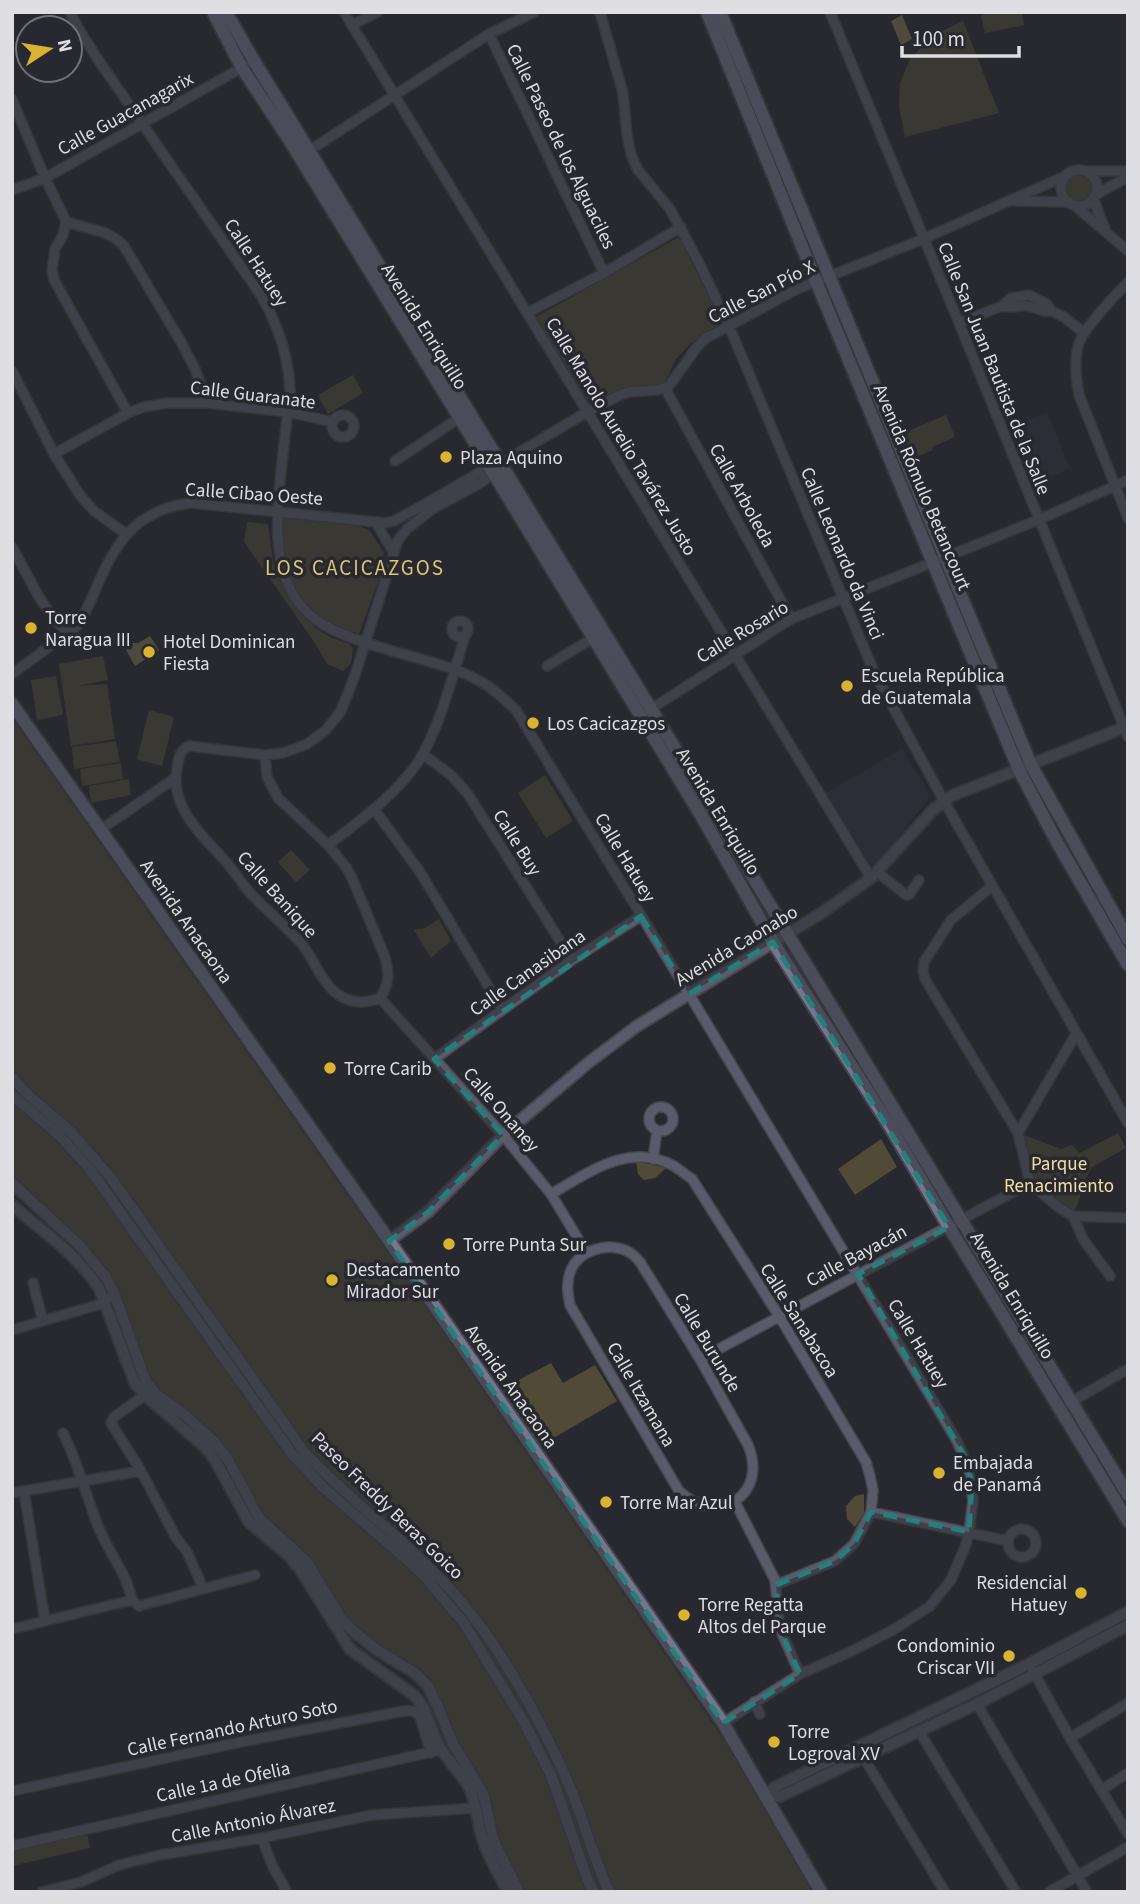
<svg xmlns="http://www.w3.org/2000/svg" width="1140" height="1904" viewBox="0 0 1140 1904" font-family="'Source Sans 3',sans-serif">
<rect width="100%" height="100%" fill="#282930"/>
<path fill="#31323e" d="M1047 412 1070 468 1033 484 1009 428Z
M902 749 931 797 877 862 873 864 869 862 826 793Z"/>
<path fill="#514a36" d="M992 12H1022L1024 25 985 33 981 15Z
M963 21 999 113 905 137 899 106 900 83 910 59 932 36Z
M1065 188a14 14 0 1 1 28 0a14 14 0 1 1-28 0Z
M679 237 724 326 691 343 676 359 663 386 616 391 590 404 536 317Z
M353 375 363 393 328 414 318 395Z
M946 415 955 437 932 447 933 450 911 459 901 434Z
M282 517 353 524 370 531 384 553 379 579 359 634C348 629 334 626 323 619 287 596 280 557 282 517Z
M247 522 268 524 273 562 282 584 315 628 332 638 349 644 353 648 351 664 343 671 327 664 315 643 244 542Z
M103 656 108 680 77 686 107 684 115 739 71 746 59 664Z
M56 676 63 715 37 720 31 680Z
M149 710 174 717 162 766 137 759Z
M12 718 382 1244 716 1728 768 1812 812 1892H521L498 1851 488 1802 460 1752 435 1691 351 1625 261 1514 238 1471 149 1380 105 1270 82 1242 12 1176Z
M116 741 120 762 74 769 72 747Z
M121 763 123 779 82 786 80 769Z
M545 775 573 821 546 838 518 793Z
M129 779 131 795 91 803 89 786Z
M291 850 310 870 296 882 278 862Z
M439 919 451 941 431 958 414 930 425 928Z
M1018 1133 1061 1149 1072 1145 1080 1153 1118 1133 1126 1148 1092 1167 1083 1184V1189L1073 1216 1030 1183Z
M881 1139 897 1167 855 1195 838 1169Z
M636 1161 666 1168 655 1178 644 1180 638 1174Z
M551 1363 563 1383 595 1365 617 1401 538 1447 502 1389Z
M864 1494V1513L855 1527 847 1519 846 1506 855 1496Z
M87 1832 90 1848 12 1866V1850Z"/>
<path fill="#7d714f" d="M902 15 912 39 901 45 891 21Z
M150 636 159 650 135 666 126 650 129 643H138Z"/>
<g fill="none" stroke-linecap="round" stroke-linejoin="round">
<defs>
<path id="minor" d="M70 12 78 28 99 61 262 297C279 327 289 357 290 392 287 418 284 445 281 471 276 525 269 593 324 625 347 638 373 645 399 653 428 661 462 669 488 686 498 693 507 702 516 710L689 994 947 1424 958 1443 969 1470 973 1501 969 1532 966 1544 951 1580 929 1607 893 1630 850 1652 800 1674 723 1723
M344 12 871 878
M600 12 623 93 627 135 631 154 638 170 670 209 699 263 729 326 875 674 944 801 1128 1123
M830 12 959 323 1128 737
M352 25 378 12
M489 34 604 273
M12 99 45 178 66 221
M310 150 489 34 534 12
M1061 188a18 18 0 1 1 36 0a18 18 0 1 1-36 0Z
M1088 171H1128
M12 190 45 178 245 66
M1095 195 1128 177
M1093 198 1105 229
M1015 201 1069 202
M1074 205 1128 251
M66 221C87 231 106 227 124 246L181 342 195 369 207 403
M66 221 63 235 55 249 52 270 54 280 128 413
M1128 282C1115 296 1082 329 1078 346 1074 362 1076 379 1079 395L1128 518
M1002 306C1011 309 1017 305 1027 306 1037 307 1042 313 1051 311
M527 313 604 273 681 227
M959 323 1002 306 1011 298 1029 295 1047 304 1051 311 1064 317 1084 333
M12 371 54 454 79 494 94 511 126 534
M665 388 791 619
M332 426a11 11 0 1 1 22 0a11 11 0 1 1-22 0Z
M54 454 128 413 144 407 167 403H207L288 412 333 422
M395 461 459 418
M376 523 393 551
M12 547 39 597 51 615 67 633
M452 629a8 8 0 1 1 16 0a8 8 0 1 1-16 0Z
M547 666 593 638
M12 674 77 626 83 617C109 562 121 511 191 503L385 523 394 521 429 502 492 465
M651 709 791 619 1038 520 1128 480
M423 754 452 776 468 794 572 960
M265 755 267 777 278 798 328 845 346 867 352 878 385 957C389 972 390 984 380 998
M374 809 420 872 502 1009
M100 830 175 778
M328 845C361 820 404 789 424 752 443 716 453 674 465 636
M877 872 906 895H909L919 880
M992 886 951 920 924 962 923 971 925 979 1018 1133 1030 1183 1058 1207 1073 1216 1083 1239 1110 1276
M380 998C367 1003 352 1004 339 995 322 984 314 959 301 943 286 926 267 911 251 894 243 885 236 874 228 864 204 837 169 808 177 768 179 758 179 751 189 746L265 755 283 753 307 744 326 730 341 711 355 675 398 540 407 529 431 510 482 482 513 456 587 412 620 395 629 392 657 390 669 386 697 347 706 338 729 326 795 290 923 239 1063 177 1070 172
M380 998 503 1135 551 1194 586 1252
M434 1059 572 960 641 916
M649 1119a12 12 0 1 1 24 0a12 12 0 1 1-24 0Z
M1018 1133 1076 1034
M653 1159 657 1131
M551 1194C588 1173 630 1141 674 1166 680 1170 686 1175 692 1179L779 1316 866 1462 870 1476 873 1490 871 1512 854 1544 835 1561 776 1585
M1073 1216 1128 1218
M609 1247C623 1248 631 1251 640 1262L700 1359 748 1445C769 1496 717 1526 679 1491L570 1305C562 1272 575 1250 609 1247Z
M33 1283 43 1321
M12 1330 104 1303 114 1293
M700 1359 1030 1183
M145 1395 114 1417 111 1423 141 1471 175 1536 187 1552 203 1588
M1069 1403 1128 1369
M63 1433C79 1465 87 1499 100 1531 111 1556 127 1574 132 1600
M24 1491 45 1621
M12 1493 141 1471
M735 1502 775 1580 780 1629 800 1674
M871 1512 1008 1541
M1008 1543a14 14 0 1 1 28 0a14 14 0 1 1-28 0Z
M132 1600 139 1606 255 1575
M12 1629 132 1600
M1032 1669 1070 1738 1128 1834
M754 1702 760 1714
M977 1704 1087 1892
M919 1731 1016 1892
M1070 1738 1128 1703
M862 1757 867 1763 945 1892
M1101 1790 1128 1773
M12 1791 246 1741 404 1711H414L420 1717 431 1753
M262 1838 272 1865 287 1892
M12 1846 436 1751
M42 1892 81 1882 119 1865 160 1855 262 1838 372 1815 476 1808
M1049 1892 1128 1847"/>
<path id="tertiary" d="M12 1077 26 1093 71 1132 111 1178 305 1453C355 1506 416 1547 463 1604 506 1656 546 1730 572 1792 585 1825 594 1859 609 1892
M12 1095 59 1135 89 1168 292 1454 324 1488 404 1557 426 1578 464 1623 525 1724 551 1775 587 1878 594 1892
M12 1183 79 1245 106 1277 114 1293 146 1382 156 1394 186 1416 214 1442 227 1458 259 1518 307 1562 341 1618 352 1630 377 1650 415 1673 428 1686 439 1709 453 1744 483 1793 494 1842 519 1892
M12 1205C42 1231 77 1254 99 1288L135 1383 145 1395 205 1447 215 1460 249 1522 290 1557 300 1569 350 1649 415 1696C429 1711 430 1732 441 1749 450 1763 463 1775 470 1789 477 1805 477 1821 482 1837 488 1857 499 1874 508 1892
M389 1241 428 1212 503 1135 588 1063 637 1026 823 912 871 878 933 810 951 796 1128 726
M765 1797 775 1787 1029 1664 1128 1612
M765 1797 781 1796 977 1704 1128 1625"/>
<path id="secondary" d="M213 12 242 68 290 141 494 474 702 817 773 942 890 1126 949 1227 1128 1521
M226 12 254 61 651 709 1128 1495
M707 12 816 281 1019 770 1057 842 1128 965
M720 12 1031 765 1128 939
M12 704 349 1183 723 1723 821 1892"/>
</defs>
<use href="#minor" stroke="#45464d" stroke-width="12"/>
<use href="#tertiary" stroke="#45464d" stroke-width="14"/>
<use href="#secondary" stroke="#45464d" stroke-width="16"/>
<use href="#minor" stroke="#595b6a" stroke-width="9"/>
<use href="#tertiary" stroke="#595b6a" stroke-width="10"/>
<use href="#secondary" stroke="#73778d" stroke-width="12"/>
</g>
<path d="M0 0H1140V1904H0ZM641 916 689 994 773 942 949 1227 858 1274 965 1457 972 1484 969 1532 871 1512 854 1544 835 1561 776 1585 780 1629 800 1674 723 1723 389 1241 428 1212 503 1135 434 1059Z" fill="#282930" fill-opacity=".55" fill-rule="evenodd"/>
<path fill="none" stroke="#24807a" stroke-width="5" stroke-dasharray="14 9" stroke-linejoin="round" d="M641 916 689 994 773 942 949 1227 858 1274 965 1457 972 1484 969 1532 871 1512 854 1544 835 1561 776 1585 780 1629 800 1674 723 1723 389 1241 428 1212 503 1135 434 1059Z"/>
<g fill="#dab333" stroke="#282930" stroke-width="2.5">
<circle cx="446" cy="457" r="7"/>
<circle cx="31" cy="628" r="7"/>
<circle cx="149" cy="652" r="7"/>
<circle cx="847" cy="686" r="7"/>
<circle cx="533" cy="723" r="7"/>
<circle cx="330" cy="1068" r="7"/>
<circle cx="449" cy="1244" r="7"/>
<circle cx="332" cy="1280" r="7"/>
<circle cx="939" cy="1473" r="7"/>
<circle cx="606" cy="1502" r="7"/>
<circle cx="1081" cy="1593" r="7"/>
<circle cx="684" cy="1615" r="7"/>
<circle cx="1009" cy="1656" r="7"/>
<circle cx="774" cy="1742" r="7"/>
</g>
<g text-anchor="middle" stroke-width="7" stroke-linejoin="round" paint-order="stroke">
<g font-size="19" fill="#dedee3" stroke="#282930">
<text transform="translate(125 113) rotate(-29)" y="7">Calle Guacanagarix</text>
<text transform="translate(562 146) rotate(64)" y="7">Calle Paseo de los Alguaciles</text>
<text transform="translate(257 262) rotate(57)" y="7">Calle Hatuey</text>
<text transform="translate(761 291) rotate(-27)" y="7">Calle San Pío X</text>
<text transform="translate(425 326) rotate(58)" y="7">Avenida Enriquillo</text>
<text transform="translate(995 368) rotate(68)" y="7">Calle San Juan Bautista de la Salle</text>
<text transform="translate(253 394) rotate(7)" y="7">Calle Guaranate</text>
<text transform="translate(622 436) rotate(59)" y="7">Calle Manolo Aurelio Tavárez Justo</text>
<text transform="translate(923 487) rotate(67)" y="7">Avenida Rómulo Betancourt</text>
<text transform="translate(254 493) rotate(4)" y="7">Calle Cibao Oeste</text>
<text transform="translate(743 495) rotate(61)" y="7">Calle Arboleda</text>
<text transform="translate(843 553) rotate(67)" y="7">Calle Leonardo da Vinci</text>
<text transform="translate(742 631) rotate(-31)" y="7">Calle Rosario</text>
<text transform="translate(719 811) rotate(59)" y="7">Avenida Enriquillo</text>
<text transform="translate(518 842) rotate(58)" y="7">Calle Buy</text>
<text transform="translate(626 857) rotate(59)" y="7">Calle Hatuey</text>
<text transform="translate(278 894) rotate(48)" y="7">Calle Banique</text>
<text transform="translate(187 921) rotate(55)" y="7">Avenida Anacaona</text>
<text transform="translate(736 945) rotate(-31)" y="7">Avenida Caonabo</text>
<text transform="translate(527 972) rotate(-35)" y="7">Calle Canasibana</text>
<text transform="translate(502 1109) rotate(49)" y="7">Calle Onaney</text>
<text transform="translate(856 1255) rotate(-28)" y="7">Calle Bayacán</text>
<text transform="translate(1013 1295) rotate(59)" y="7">Avenida Enriquillo</text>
<text transform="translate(800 1320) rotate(58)" y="7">Calle Sanabacoa</text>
<text transform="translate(708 1342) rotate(59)" y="7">Calle Burunde</text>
<text transform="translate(919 1343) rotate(59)" y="7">Calle Hatuey</text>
<text transform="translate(512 1386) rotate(55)" y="7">Avenida Anacaona</text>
<text transform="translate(642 1394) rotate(60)" y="7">Calle Itzamana</text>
<text transform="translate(388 1505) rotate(44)" y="7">Paseo Freddy Beras Goico</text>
<text transform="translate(232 1727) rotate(-12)" y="7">Calle Fernando Arturo Soto</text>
<text transform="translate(223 1781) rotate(-12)" y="7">Calle 1a de Ofelia</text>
<text transform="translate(253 1820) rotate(-11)" y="7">Calle Antonio Álvarez</text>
</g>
<g font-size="19" fill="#dedee3" stroke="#282930" text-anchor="start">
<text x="460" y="464">Plaza Aquino</text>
<text x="45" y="624">Torre<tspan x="45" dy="22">Naragua III</tspan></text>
<text x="163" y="648">Hotel Dominican<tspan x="163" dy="22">Fiesta</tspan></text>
<text x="861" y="682">Escuela República<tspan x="861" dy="22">de Guatemala</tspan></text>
<text x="547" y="730">Los Cacicazgos</text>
<text x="344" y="1075">Torre Carib</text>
<text x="463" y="1251">Torre Punta Sur</text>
<text x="346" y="1276">Destacamento<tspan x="346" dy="22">Mirador Sur</tspan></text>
<text x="953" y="1469">Embajada<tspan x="953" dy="22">de Panamá</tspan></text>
<text x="620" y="1509">Torre Mar Azul</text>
<text x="1067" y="1589" text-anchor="end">Residencial<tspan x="1067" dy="22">Hatuey</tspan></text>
<text x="698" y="1611">Torre Regatta<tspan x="698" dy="22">Altos del Parque</tspan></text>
<text x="995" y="1652" text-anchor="end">Condominio<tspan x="995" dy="22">Criscar VII</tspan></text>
<text x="788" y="1738">Torre<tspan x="788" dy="22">Logroval XV</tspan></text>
</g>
<g font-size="19" fill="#f4dfa2" stroke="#282930">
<text x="1059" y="1170">Parque<tspan x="1059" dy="22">Renacimiento</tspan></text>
</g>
<g font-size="21" letter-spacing="2" fill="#dec478" stroke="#282930">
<text x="355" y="575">LOS CACICAZGOS</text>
</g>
</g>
<rect width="1140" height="1904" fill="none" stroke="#dedee3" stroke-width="28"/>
<g transform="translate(49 49) rotate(78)"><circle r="33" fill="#282930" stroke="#717178" stroke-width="2"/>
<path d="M0-5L12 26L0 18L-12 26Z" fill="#dab333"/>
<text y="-10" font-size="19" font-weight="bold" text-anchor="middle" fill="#dedee3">N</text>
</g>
<path d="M902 46v10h117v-10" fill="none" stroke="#dedee3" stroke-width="3.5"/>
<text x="912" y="46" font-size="21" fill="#dedee3" stroke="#282930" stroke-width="5" paint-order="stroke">100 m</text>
</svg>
